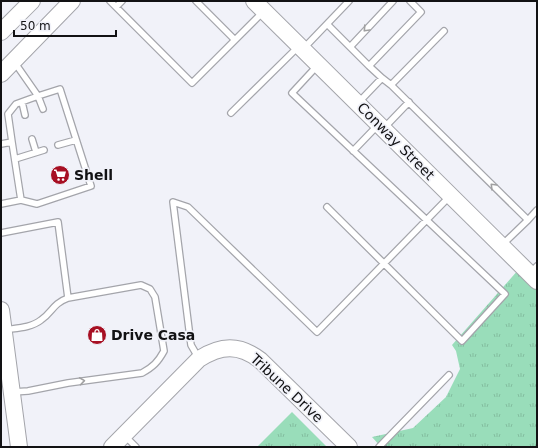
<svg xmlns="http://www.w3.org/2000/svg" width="538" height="448" viewBox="0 0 538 448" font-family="'DejaVu Sans',sans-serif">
<defs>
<pattern id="park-tufts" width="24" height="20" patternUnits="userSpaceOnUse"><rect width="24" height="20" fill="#99ddba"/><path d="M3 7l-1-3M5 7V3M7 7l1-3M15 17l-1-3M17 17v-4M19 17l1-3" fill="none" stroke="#83bd9f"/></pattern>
</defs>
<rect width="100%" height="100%" fill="#f1f2f9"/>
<path fill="url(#park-tufts)" d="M519 269 537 288V447H381L372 437 413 428 446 397 460 369 456 351 452 345Z
M292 412 327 447H257Z"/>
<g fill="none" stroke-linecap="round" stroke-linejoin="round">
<defs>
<path id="lane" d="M110 1 192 83 263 12
M196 1 235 40
M393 1 350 47 369 66 421 12 410 1
M116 7 122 1
M327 24 350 47
M444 31 391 85 528 220 503 244
M304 48 349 1
M15 63 38 96 60 89 91 186 37 204 21 200
M317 66 292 93 505 294 462 341 327 207
M369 66 382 78
M22 102 25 115
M358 103 382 78 391 85
M231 113 299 46
M384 128 409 102
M32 139 36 152
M12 142 8 114 16 104 38 96 43 109
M1 144 12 142 21 200 1 204
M58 145 76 140
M353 151 378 125
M15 159 44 150
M528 220 537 210
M1 233 58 222 68 298
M530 273 537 266
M4 330C16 328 31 328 41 320 53 312 52 304 68 298L141 285 150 289 155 297 164 351C158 362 153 367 142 373L68 383 28 391 13 392
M198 357 191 345 173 202 188 207 317 332 450 196
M125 436 136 447
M379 447 449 375"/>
<path id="secondary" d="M254 1 537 281
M1 32 32 1
M1 74 72 1
M1 310 19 447
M112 447 199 359C221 345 239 344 260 360L349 447"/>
</defs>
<use href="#lane" stroke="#a4a5ab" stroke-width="8"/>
<use href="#secondary" stroke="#a4a5ab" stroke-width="18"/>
<use href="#lane" stroke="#fff" stroke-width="5.5"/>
<use href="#secondary" stroke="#fff" stroke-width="16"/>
</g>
<defs><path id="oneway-chevron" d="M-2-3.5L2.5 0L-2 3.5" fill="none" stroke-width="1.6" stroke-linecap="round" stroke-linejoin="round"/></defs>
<g stroke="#a0a0a1">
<use href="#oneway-chevron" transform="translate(366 29) rotate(133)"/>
<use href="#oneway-chevron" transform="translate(493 186) rotate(-135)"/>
<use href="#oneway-chevron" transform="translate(82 381) rotate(-8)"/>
</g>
<defs>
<symbol id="supermarket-disc" viewBox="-11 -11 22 22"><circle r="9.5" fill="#a70f23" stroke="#f1f2f9"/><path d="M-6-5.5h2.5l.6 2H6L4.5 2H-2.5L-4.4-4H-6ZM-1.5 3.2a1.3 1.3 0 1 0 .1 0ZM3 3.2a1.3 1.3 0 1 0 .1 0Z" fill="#fff"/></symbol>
<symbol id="shop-disc" viewBox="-11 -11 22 22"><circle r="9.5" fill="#a70f23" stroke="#f1f2f9"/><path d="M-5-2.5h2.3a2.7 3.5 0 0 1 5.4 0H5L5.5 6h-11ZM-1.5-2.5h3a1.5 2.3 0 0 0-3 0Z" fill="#fff"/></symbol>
</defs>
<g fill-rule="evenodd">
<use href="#supermarket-disc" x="49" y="164" width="22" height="22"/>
<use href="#shop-disc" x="86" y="324" width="22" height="22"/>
</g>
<g text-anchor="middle" stroke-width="3.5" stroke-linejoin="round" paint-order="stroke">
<g font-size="14" fill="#121214" stroke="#f1f2f9">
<text transform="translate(396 141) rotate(45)" y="5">Conway Street</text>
<text transform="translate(287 388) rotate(43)" y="5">Tribune Drive</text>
</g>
<g font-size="14" font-weight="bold" fill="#121214" stroke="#f1f2f9" text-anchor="start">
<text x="74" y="180">Shell</text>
<text x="111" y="340">Drive Casa</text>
</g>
</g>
<rect width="538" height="448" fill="none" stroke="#121214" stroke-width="4"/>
<path d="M14 30v6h102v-6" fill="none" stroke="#121214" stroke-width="2"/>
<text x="20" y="30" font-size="12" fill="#121214" stroke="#f1f2f9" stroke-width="3" paint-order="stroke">50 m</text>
</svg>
